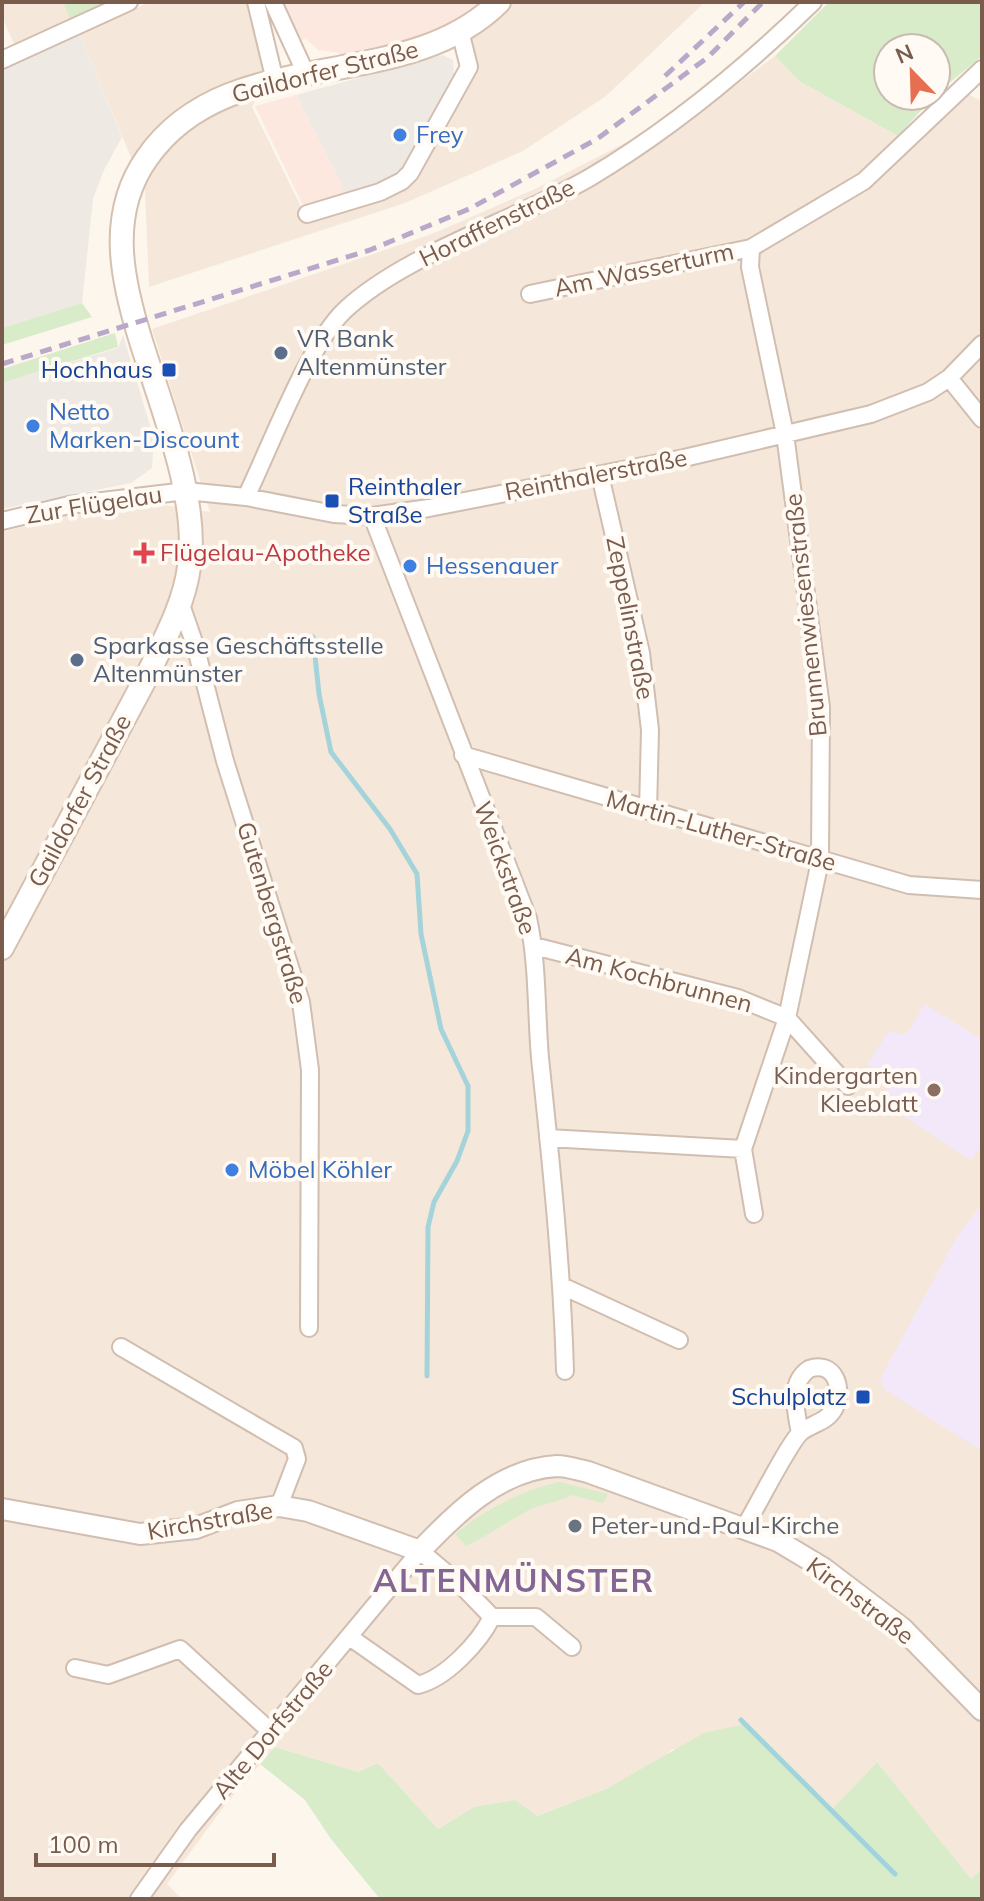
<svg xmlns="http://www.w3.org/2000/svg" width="984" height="1901" viewBox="0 0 984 1901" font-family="Mulish,sans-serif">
<rect width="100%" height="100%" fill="#fdf6ec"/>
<path fill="#f5e8da" d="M2 2H63L70 19 14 44 2 17Z
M150 2H250L276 69 252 107 306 217 465 78 460 31 497 2H705L606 96 523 151 405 203 149 287 145 191 79 33Z
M775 56 799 81 907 141 958 89 982 101V1869L971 1880 877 1762 831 1810 673 1749 658 1762 606 1789 536 1816 515 1800 474 1807 438 1829 378 1763 358 1772 275 1747 225 1805 167 1884 182 1899H2V532L69 515 150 503 210 512 152 329 432 234 535 189 731 89Z"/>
<path fill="#fde8e0" d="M273 2H497L481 18 342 67 339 53 318 50 306 39 293 43Z
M296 95 350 201 307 214 255 106Z"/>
<path fill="#efe9e4" d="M79 33 122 137 104 170 93 199 82 303 2 328V68Z
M443 55 453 60 454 74 465 78 410 173 350 201 296 95Z
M123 335 154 439 152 468 131 483 2 509V383L118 348Z"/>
<path fill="#f3e8fa" d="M925 1004 982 1040V1145L971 1160 880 1101 893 1080 867 1064 889 1031 906 1034Z
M982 1204V1451L885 1390 880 1379 958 1235Z"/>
<path fill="#d8ecc9" d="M63 2H105L70 19Z
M829 2H982V56L936 94V48H888V96H934L898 136 799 81 775 56Z
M82 303 92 317 2 345V328Z
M115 333 118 347 2 383V369Z
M560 1482 608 1494 603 1503 571 1495C557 1503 542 1503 529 1510 507 1521 488 1536 466 1546L455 1534C486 1509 521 1490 560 1482Z
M744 1724 831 1810 877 1762 971 1879 982 1869V1899H380L331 1839 305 1800 260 1764 275 1747 358 1772 378 1763 438 1829 474 1807 515 1800 537 1816 606 1789 704 1733Z"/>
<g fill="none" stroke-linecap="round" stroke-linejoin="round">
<path stroke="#a5d3da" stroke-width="5" d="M313 637 319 694 331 752 390 829 417 874 421 934 441 1029 468 1086V1131L457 1161 434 1202 428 1227 427 1376
M741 1720 895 1874"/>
<defs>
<path id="minor" d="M256 2 275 81
M273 2 306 74
M2 60 129 2
M307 214 380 192 402 181 410 173 469 67 460 31
M751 248 750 267 785 434 821 707 820 861 787 1018 743 1149 754 1214
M530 294 751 248 864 181 982 69
M949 378 982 419
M600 475 641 653 650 730 648 811
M246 497C270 448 308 345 345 310 405 254 516 220 589 178 670 130 746 67 813 2
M372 516 528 918C538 964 536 1011 540 1058 551 1162 562 1266 565 1371
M2 521 69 505 186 491 246 497 334 514 372 516 429 508 684 458 871 414 928 392 949 378 982 344
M180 602 195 645 225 761 301 1002 310 1070 309 1328
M463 755 909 885 982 890
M534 946 738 998 787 1018 848 1086
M548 1138 743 1149
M562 1286 679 1340
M121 1347 294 1448 297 1459 279 1506
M744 1528C756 1509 788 1444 801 1432 813 1423 828 1422 835 1407 844 1387 834 1360 809 1369 788 1383 796 1411 800 1433
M492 1617H536L572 1647
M75 1668 108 1675 180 1649 270 1731
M139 1899 188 1830 420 1551 463 1587 492 1617C479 1643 446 1678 418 1685L351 1638"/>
<path id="tertiary" d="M2 1509 140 1534 196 1528 238 1512 279 1506 308 1511 420 1551C456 1513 500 1469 557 1466 567 1466 578 1470 588 1472L778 1541 823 1568 902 1628 982 1710"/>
<path id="secondary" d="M2 948 148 674C164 640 184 605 189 567 200 499 160 404 140 338 121 277 108 213 147 158 228 41 404 97 499 2"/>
</defs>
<use href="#minor" stroke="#d1beb0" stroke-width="20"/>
<use href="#tertiary" stroke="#d1beb0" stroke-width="24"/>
<use href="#secondary" stroke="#d6c0b0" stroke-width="26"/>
<use href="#minor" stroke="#fff" stroke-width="16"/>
<use href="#tertiary" stroke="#fff" stroke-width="20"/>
<use href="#secondary" stroke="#fff" stroke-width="22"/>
<path stroke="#b9a8c9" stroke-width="5" stroke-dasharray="12 8" stroke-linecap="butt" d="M665 76 744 2
M2 364 370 250 469 209 597 139 707 58 763 2"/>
</g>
<g fill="#3f7fe0" stroke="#fffaf3" stroke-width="3">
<circle cx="400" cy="135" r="8"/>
<circle cx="33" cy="426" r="8"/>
<circle cx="410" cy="566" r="8"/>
<circle cx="232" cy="1170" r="8"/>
</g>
<g fill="#5c6f8a" stroke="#fffaf3" stroke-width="3">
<circle cx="281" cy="353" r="8"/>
<circle cx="77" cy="660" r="8"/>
</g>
<g fill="#1a4fb4" stroke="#fffaf3" stroke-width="3">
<rect x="161" y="362" width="16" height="16" rx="4"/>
<rect x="324" y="493" width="16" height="16" rx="4"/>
<rect x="855" y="1389" width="16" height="16" rx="4"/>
</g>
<path fill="#e0444e" stroke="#fffaf3" stroke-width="3" d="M140 541h8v8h8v8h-8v8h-8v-8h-8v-8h8z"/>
<circle fill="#8d6e63" stroke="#fffaf3" stroke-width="3" cx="934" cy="1090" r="8"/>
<circle fill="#6b7280" stroke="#fffaf3" stroke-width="3" cx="575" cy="1526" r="8"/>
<g text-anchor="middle" stroke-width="8" stroke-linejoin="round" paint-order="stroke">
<g font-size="24" fill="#7a5c4d" stroke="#fffaf3">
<text transform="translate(325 72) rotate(-14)" y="8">Gaildorfer Straße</text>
<text transform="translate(497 223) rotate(-26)" y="8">Horaffenstraße</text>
<text transform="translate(644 270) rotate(-12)" y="8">Am Wasserturm</text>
<text transform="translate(596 475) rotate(-11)" y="8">Reinthalerstraße</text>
<text transform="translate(94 505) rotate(-9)" y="8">Zur Flügelau</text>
<text transform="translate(806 615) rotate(-96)" y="8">Brunnenwiesenstraße</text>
<text transform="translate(630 618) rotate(79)" y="8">Zeppelinstraße</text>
<text transform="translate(80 801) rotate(-62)" y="8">Gaildorfer Straße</text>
<text transform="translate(721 831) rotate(16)" y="8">Martin-Luther-Straße</text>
<text transform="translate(505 868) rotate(70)" y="8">Weickstraße</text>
<text transform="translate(272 913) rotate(73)" y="8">Gutenbergstraße</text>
<text transform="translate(659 980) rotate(15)" y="8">Am Kochbrunnen</text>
<text transform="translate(210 1521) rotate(-10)" y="8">Kirchstraße</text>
<text transform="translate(860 1601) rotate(37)" y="8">Kirchstraße</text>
<text transform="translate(273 1730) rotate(-50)" y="8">Alte Dorfstraße</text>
</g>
<g font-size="24" fill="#366cbe" stroke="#fffaf3" text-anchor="start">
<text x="416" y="143">Frey</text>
<text x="49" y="420">Netto<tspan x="49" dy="28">Marken-Discount</tspan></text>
<text x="426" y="574">Hessenauer</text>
<text x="248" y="1178">Möbel Köhler</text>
</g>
<g font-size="24" fill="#4e5e75" stroke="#fffaf3" text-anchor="start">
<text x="297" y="347">VR Bank<tspan x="297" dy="28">Altenmünster</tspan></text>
<text x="93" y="654">Sparkasse Geschäftsstelle<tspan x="93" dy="28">Altenmünster</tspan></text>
</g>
<g font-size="24" fill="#164399" stroke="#fffaf3" text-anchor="end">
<text x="153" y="378">Hochhaus</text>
<text x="348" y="495" text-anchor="start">Reinthaler<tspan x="348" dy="28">Straße</tspan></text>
<text x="847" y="1405">Schulplatz</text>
</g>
<g font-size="24" fill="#be3a42" stroke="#fffaf3" text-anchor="start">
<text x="160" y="561">Flügelau-Apotheke</text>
</g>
<g font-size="24" fill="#785e54" stroke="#fffaf3" text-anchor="end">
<text x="918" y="1084">Kindergarten<tspan x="918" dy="28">Kleeblatt</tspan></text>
</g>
<g font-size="24" fill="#5b616d" stroke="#fffaf3" text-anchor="start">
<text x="591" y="1534">Peter-und-Paul-Kirche</text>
</g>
<g font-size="32" font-weight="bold" letter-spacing="2" fill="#846695" stroke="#fffaf3">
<text x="514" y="1592">ALTENMÜNSTER</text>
</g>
</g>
<rect width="984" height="1901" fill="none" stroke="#7a5c4d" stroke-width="8"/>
<g transform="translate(912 72) rotate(337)"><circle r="38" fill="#fffaf3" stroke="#cabbb1" stroke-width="2"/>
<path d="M0-6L14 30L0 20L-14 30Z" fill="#e76f51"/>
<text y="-12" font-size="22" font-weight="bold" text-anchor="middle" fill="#7a5c4d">N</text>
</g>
<path d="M36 1853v12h238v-12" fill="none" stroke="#7a5c4d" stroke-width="4"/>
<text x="48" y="1853" font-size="24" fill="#7a5c4d" stroke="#fffaf3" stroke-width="6" paint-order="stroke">100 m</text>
</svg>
